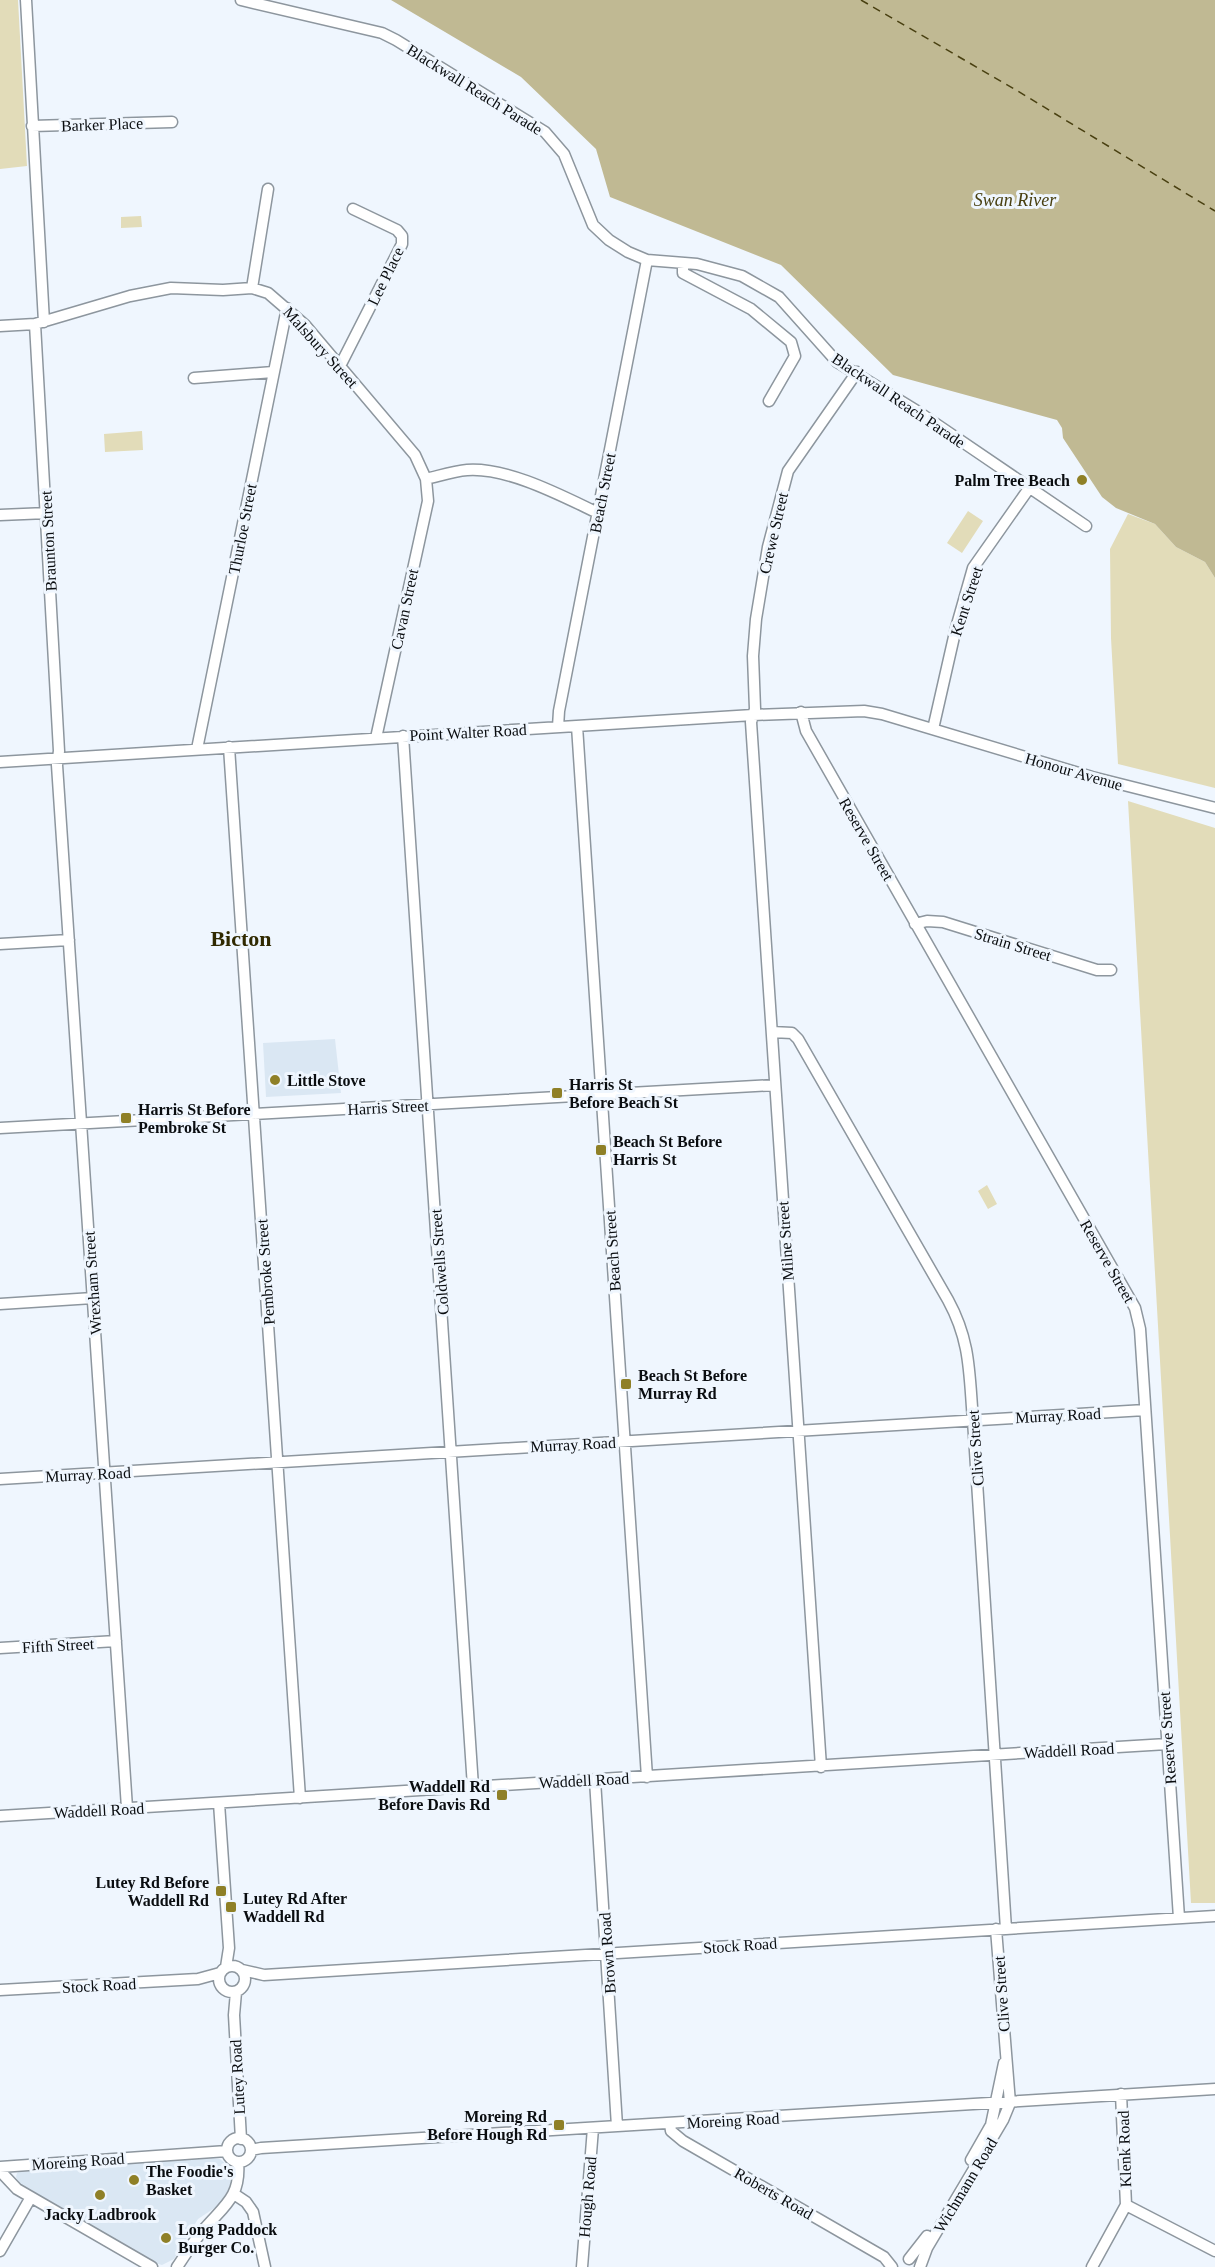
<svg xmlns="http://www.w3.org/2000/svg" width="1215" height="2267" viewBox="0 0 1215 2267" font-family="Georgia,serif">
<rect width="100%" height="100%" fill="#eff6fe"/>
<path fill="#dae7f3" d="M335 1039 341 1093 266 1097 263 1043Z
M211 2158 220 2159 228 2166 231 2179 229 2189 219 2205 198 2219 174 2259 162 2265 155 2263 19 2184 16 2177 17 2173 22 2170Z"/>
<path fill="#e2dcb9" d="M0 0H18L27 166 0 169Z
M141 216 142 227 121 228V217Z
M142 431 143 450 105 452 104 434Z
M968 511 983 521 962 553 947 543Z
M1128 514 1155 524 1176 547 1205 562 1215 578V788L1118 764 1111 638 1110 549Z
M1128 801 1215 828V1903H1191Z
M987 1185 997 1204 988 1209 978 1191Z"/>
<path fill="#c0b993" d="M391 0H1215V578L1205 562 1176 547 1155 524 1116 508 1102 497 1063 438 1062 428 1057 420 893 375 781 265 610 197 596 149 521 77Z"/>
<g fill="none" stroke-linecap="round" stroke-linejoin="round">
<path stroke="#494011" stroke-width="1.5" stroke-dasharray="8 6" stroke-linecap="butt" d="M861 0 1016 90 1215 211"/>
<defs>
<path id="minor" d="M26 0 44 322
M241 0 382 33 396 40 545 132 564 154 593 225 609 240 628 252 647 260 697 264 742 276 779 297 837 362 917 411 1086 526
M32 126 172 122
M683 263V273L751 309 791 342 795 356 769 401
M252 288 268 189
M35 324 59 751 57 765 127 1808
M0 326 35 324 130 296 171 288 223 290 252 288 268 293 305 325 415 455 426 479 428 501 376 738
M340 366 402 244V236L397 230 353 209
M194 378 273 372
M426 479C439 476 454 471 467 470 508 467 562 496 598 513
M0 515 47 513
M801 712 806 731 1135 1308 1140 1329 1179 1918
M577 726 647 1777
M558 727 559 711 647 260
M933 729 956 628 973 568 1030 487
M403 736 473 1787
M229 747 300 1798
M197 749 287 308
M0 762 753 715 864 711 882 714 1092 777 1215 808
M915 924 927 921 943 922 1097 970H1111
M0 944 69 940
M772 1032 792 1033 798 1039 948 1300C971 1342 969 1374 973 1420L1006 1929
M0 1128 775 1085
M0 1304 93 1298
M0 1479 1145 1410
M0 1648 116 1641
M821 1767 751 722 755 709 753 656 756 619 768 547 788 471 857 372
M595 1780 617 2126
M219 1803 229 1948 226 1967
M0 1816 1167 1744
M219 1979a13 13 0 1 1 26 0a13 13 0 1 1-26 0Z
M242 1970 264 1975 1215 1916
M0 1990 198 1979 220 1973
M236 1992 234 2015 241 2139
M670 2123 671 2131 683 2141 884 2257 892 2267
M227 2150a12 12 0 1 1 24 0a12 12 0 1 1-24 0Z
M251 2150 261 2148 1215 2089
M971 2160 991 2125 1004 2063
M0 2167 227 2151
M0 2168 1 2172 17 2189 152 2267
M234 2194 246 2202 253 2212 265 2267
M1126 2205 1215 2251
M0 2251 31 2197
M909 2259 927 2236
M177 2267C186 2254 194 2240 205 2228 225 2205 241 2196 238 2162
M582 2267 593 2128
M920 2267 927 2248 1003 2120 1010 2103 996 1929
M1092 2267 1126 2205 1121 2094"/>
</defs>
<use href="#minor" stroke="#8d969e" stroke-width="13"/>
<use href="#minor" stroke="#fff" stroke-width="10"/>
</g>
<g fill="#8f8027" stroke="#eff6fe" stroke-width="2">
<circle cx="1082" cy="480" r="6"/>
<circle cx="275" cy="1080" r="6"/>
<rect x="551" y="1087" width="12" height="12" rx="3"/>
<rect x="120" y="1112" width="12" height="12" rx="3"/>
<rect x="595" y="1144" width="12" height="12" rx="3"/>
<rect x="620" y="1378" width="12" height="12" rx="3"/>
<rect x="496" y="1789" width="12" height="12" rx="3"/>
<rect x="215" y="1885" width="12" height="12" rx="3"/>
<rect x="225" y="1901" width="12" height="12" rx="3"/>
<rect x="553" y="2119" width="12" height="12" rx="3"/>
<circle cx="134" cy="2180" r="6"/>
<circle cx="100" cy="2195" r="6"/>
<circle cx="166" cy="2238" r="6"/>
</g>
<g text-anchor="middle" stroke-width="6" stroke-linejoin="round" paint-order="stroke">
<g font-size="16" fill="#0a0d10" stroke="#eff6fe">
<text transform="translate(475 89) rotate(32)" y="6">Blackwall Reach Parade</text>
<text transform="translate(102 124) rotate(-2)" y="6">Barker Place</text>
<text transform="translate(385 276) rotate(-64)" y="6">Lee Place</text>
<text transform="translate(321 347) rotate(48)" y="6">Malsbury Street</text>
<text transform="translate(899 400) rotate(34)" y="6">Blackwall Reach Parade</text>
<text transform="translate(602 493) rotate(-79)" y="6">Beach Street</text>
<text transform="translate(242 529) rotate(-79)" y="6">Thurloe Street</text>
<text transform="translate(773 533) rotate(-77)" y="6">Crewe Street</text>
<text transform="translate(48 541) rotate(-93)" y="6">Braunton Street</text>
<text transform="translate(966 601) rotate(-72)" y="6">Kent Street</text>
<text transform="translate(404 609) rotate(-78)" y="6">Cavan Street</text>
<text transform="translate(468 732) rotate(-3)" y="6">Point Walter Road</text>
<text transform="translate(1074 771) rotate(16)" y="6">Honour Avenue</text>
<text transform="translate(867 839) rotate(60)" y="6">Reserve Street</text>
<text transform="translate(1013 944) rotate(17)" y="6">Strain Street</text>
<text transform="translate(388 1107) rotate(-3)" y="6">Harris Street</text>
<text transform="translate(785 1241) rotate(-94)" y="6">Milne Street</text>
<text transform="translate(612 1251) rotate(-94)" y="6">Beach Street</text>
<text transform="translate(1108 1261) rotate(60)" y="6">Reserve Street</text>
<text transform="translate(439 1262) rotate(-94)" y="6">Coldwells Street</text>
<text transform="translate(265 1272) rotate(-94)" y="6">Pembroke Street</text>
<text transform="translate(92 1283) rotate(-94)" y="6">Wrexham Street</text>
<text transform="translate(1058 1415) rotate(-3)" y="6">Murray Road</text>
<text transform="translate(573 1444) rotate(-3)" y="6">Murray Road</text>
<text transform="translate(975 1448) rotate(-94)" y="6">Clive Street</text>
<text transform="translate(88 1474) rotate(-3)" y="6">Murray Road</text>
<text transform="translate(58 1645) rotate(-3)" y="6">Fifth Street</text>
<text transform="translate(1167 1738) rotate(-94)" y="6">Reserve Street</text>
<text transform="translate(1069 1750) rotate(-3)" y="6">Waddell Road</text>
<text transform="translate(584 1780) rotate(-3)" y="6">Waddell Road</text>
<text transform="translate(99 1810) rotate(-3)" y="6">Waddell Road</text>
<text transform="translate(740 1945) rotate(-4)" y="6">Stock Road</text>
<text transform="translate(607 1953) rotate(-94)" y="6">Brown Road</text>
<text transform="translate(99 1985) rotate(-3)" y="6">Stock Road</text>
<text transform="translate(1001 1994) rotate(-94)" y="6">Clive Street</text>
<text transform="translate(237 2077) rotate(-93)" y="6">Lutey Road</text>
<text transform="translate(733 2120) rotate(-3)" y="6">Moreing Road</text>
<text transform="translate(1124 2149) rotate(-92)" y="6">Klenk Road</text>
<text transform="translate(78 2161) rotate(-4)" y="6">Moreing Road</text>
<text transform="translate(965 2185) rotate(-59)" y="6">Wichmann Road</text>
<text transform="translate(774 2193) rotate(30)" y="6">Roberts Road</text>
<text transform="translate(587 2197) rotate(-85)" y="6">Hough Road</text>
</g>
<g font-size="16" font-weight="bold" fill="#0a0d10" stroke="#eff6fe" text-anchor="start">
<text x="1070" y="486" text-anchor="end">Palm Tree Beach</text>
<text x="287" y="1086">Little Stove</text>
<text x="569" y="1090">Harris St<tspan x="569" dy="18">Before Beach St</tspan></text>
<text x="138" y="1115">Harris St Before<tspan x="138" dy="18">Pembroke St</tspan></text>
<text x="613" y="1147">Beach St Before<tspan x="613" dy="18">Harris St</tspan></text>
<text x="638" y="1381">Beach St Before<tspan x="638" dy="18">Murray Rd</tspan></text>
<text x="490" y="1792" text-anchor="end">Waddell Rd<tspan x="490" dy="18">Before Davis Rd</tspan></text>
<text x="209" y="1888" text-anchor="end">Lutey Rd Before<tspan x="209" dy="18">Waddell Rd</tspan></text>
<text x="243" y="1904">Lutey Rd After<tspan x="243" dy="18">Waddell Rd</tspan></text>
<text x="547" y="2122" text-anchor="end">Moreing Rd<tspan x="547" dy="18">Before Hough Rd</tspan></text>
<text x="146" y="2177">The Foodie's<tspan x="146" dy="18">Basket</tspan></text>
<text x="100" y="2220" text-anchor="middle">Jacky Ladbrook</text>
<text x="178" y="2235">Long Paddock<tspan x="178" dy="18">Burger Co.</tspan></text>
</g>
<g font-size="18" font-style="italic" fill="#494011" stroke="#eff6fe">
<text x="1015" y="206">Swan River</text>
</g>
<g font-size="22" font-weight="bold" fill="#302900" stroke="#eff6fe">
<text x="241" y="946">Bicton</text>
</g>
</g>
</svg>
